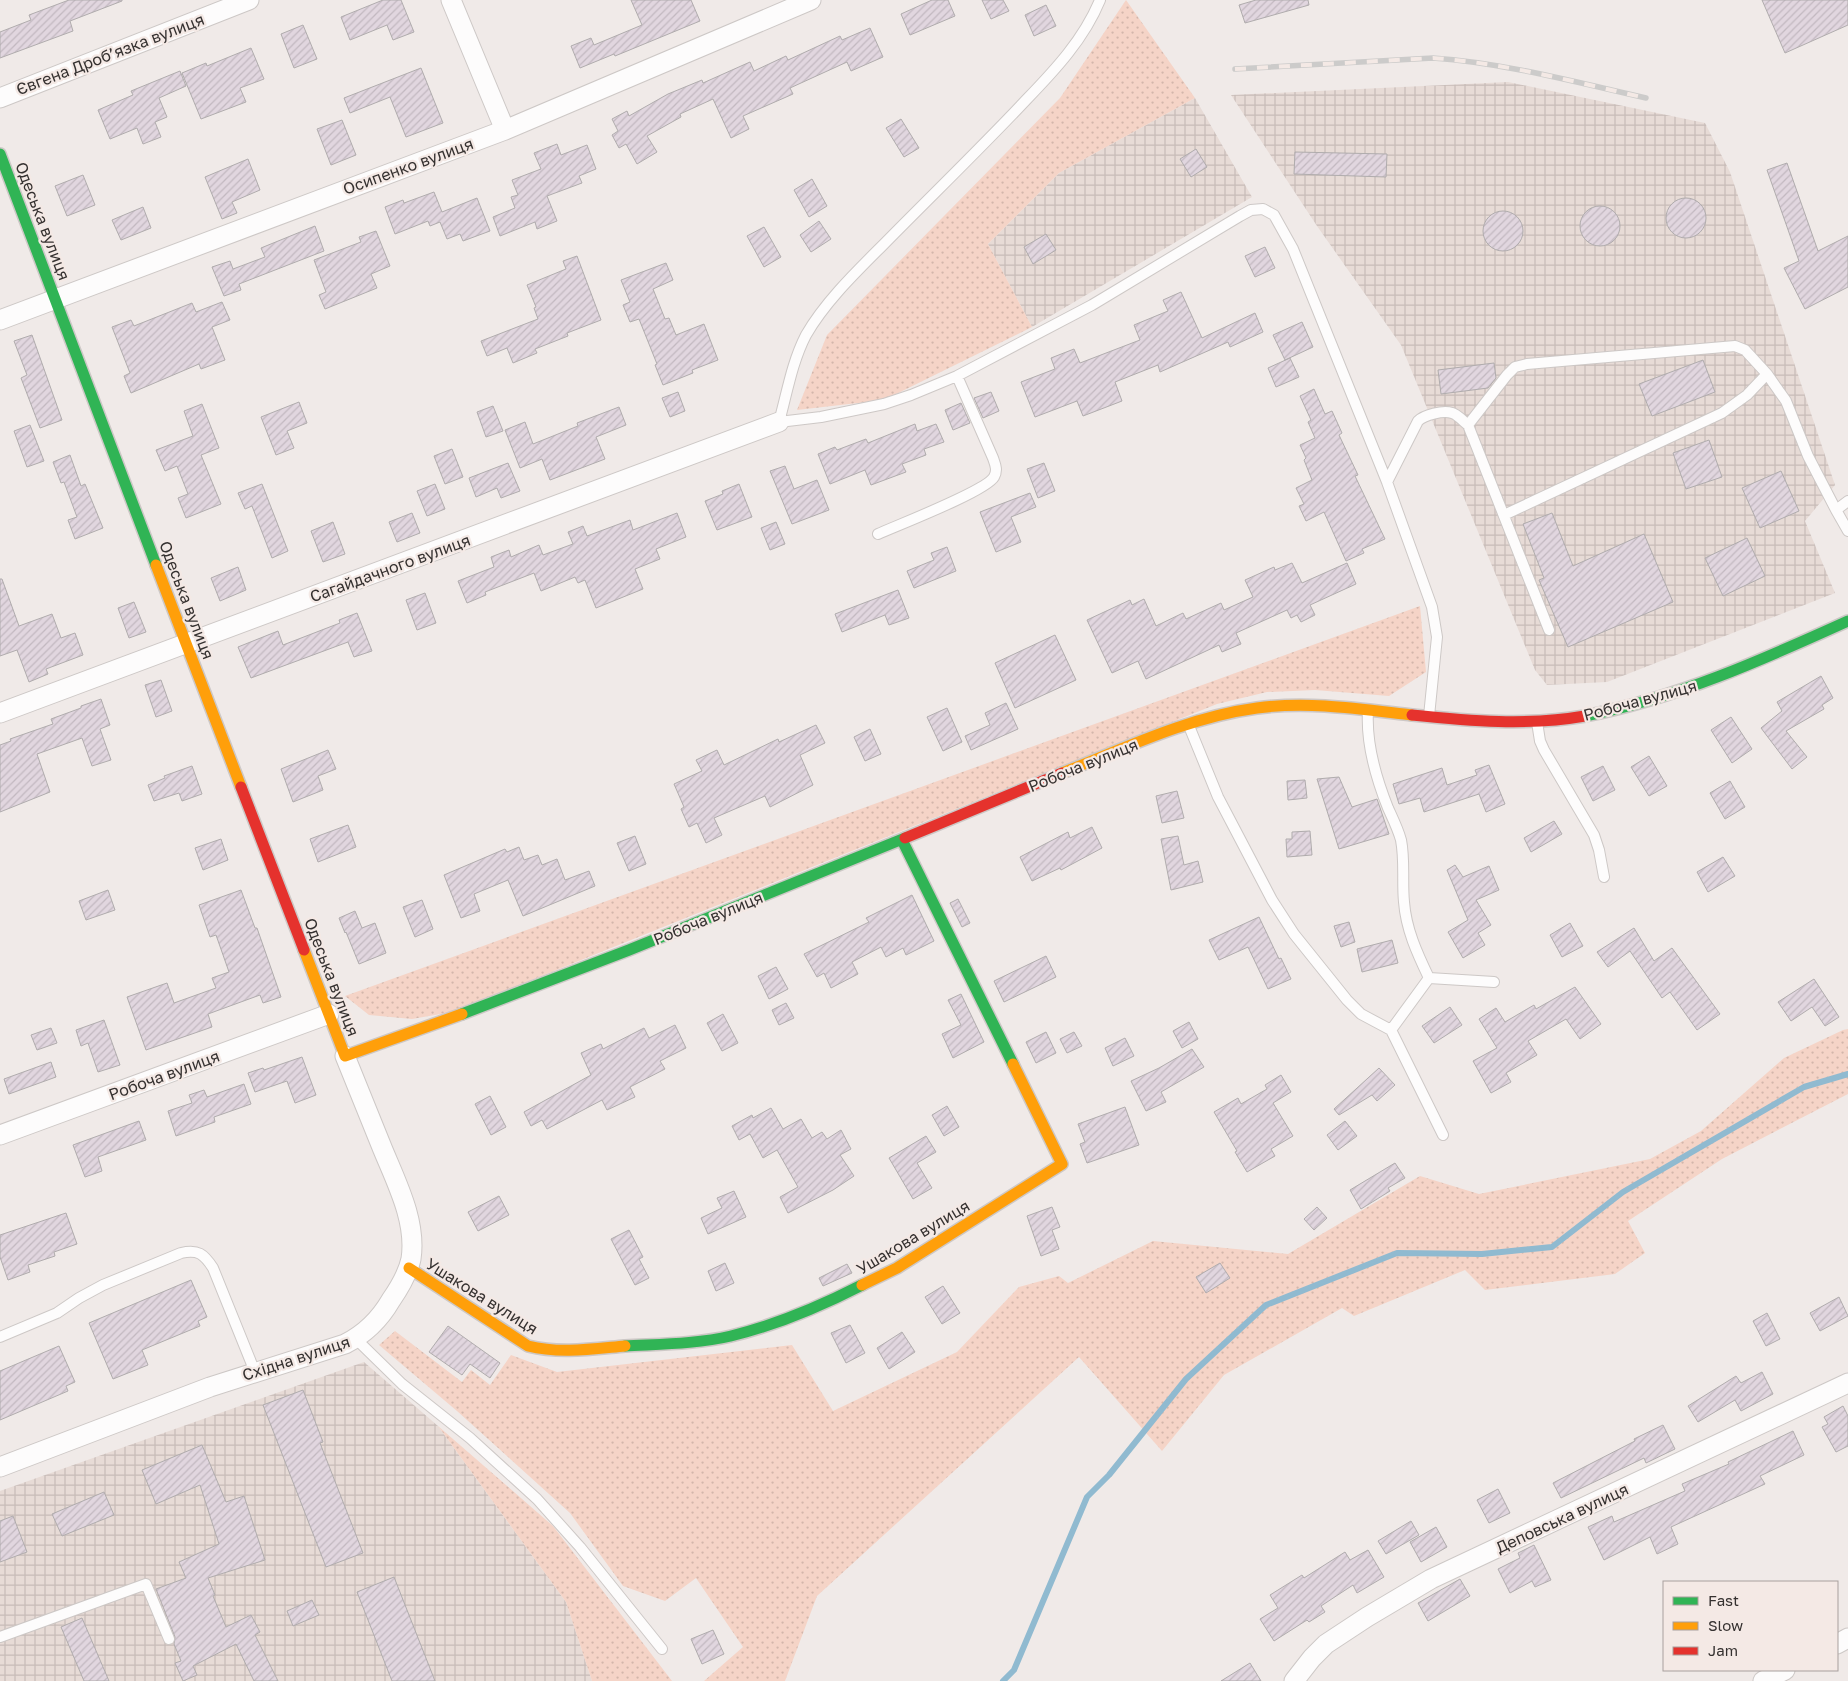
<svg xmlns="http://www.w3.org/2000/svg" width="1848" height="1681" viewBox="0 0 1848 1681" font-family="'Golos Text',sans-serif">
<defs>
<pattern id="industrial-grid" width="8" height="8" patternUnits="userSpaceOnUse" patternTransform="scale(1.25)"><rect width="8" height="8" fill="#e7dbd6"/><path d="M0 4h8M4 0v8" fill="none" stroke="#c7bcb8"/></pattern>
<pattern id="grass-dots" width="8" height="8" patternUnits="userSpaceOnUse" patternTransform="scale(1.25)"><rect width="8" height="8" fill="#f5d4c7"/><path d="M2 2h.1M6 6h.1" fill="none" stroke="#d3b6ab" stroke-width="1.8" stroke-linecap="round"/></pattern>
<pattern id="building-hatch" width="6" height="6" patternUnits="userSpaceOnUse" patternTransform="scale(1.25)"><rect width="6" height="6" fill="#e1d6df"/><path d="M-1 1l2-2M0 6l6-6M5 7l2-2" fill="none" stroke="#c2b8c0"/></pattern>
</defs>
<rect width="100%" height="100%" fill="#f0eae8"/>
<path fill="url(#industrial-grid)" d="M1508 82 1705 123 1730 172 1835 485 1805 521 1835 593 1607 682 1547 685 1535 670 1401 345 1317 226 1231 95Z
M1195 98 1252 197 1032 327 988 244 1059 173Z
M364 1362 438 1426 566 1602 592 1681H0V1491Z"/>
<path fill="url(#grass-dots)" d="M1126 0 1195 98 1059 173 988 244 1032 327 884 400 797 410 827 335 1060 98Z
M1420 606 1426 672 1389 696 1315 690 1267 692 1217 704 452 1012 412 1019 369 1015 345 996Z
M1848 1029V1094L1722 1159 1628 1221 1645 1253 1615 1274 1485 1290 1465 1270 1354 1316 1342 1308 1224 1375 1162 1451 1079 1357 817 1596 785 1681H704L743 1647 696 1578 665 1601 623 1586 570 1513 457 1411 379 1345 395 1331 462 1382 471 1370 490 1385 511 1355 557 1372 792 1345 833 1411 957 1352 1019 1287 1059 1276 1068 1283 1153 1241 1288 1254 1420 1176 1479 1194 1650 1159 1701 1131 1784 1058 1843 1030Z
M438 1426 553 1526 672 1681H592L566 1602Z"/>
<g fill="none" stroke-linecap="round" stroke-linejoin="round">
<path stroke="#90bad0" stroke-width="6" d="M1003 1681 1014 1670 1087 1497 1109 1475 1186 1379 1266 1305 1397 1253 1482 1254 1552 1247 1623 1192 1804 1087 1848 1074"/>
</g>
<path fill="url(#building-hatch)" stroke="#b0acad" d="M69 0H122V1L70 21 73 31 0 58V32L31 20 29 15Z
M383 0H401L414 32 393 40 387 25 350 40 341 17Z
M631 0H691L700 21 615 56 614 54 580 68 571 46 591 38 594 45 642 25Z
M932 0H948L955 16 910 35 901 14Z
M982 0H1003L1009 11 991 19Z
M1256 0H1308L1309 5 1245 23 1239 5Z
M1762 0H1848V25L1785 53Z
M1046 5 1056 26 1034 36 1025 15Z
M303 25 317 59 294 68 281 34Z
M870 28 883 57 851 71 847 62 790 88 793 94 743 116 749 129 731 138 713 99 680 114 681 117 647 136 657 152 637 164 626 144 619 148 612 135 618 131 612 119 627 111 629 116 668 94 702 80 703 83 750 62 754 71 786 56 788 60 840 36 842 40Z
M251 48 264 79 240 88 246 102 201 119 182 73 206 63 207 66Z
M421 68 443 123 406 137 390 97 350 113 344 98Z
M180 71 186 86 159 98 167 117 155 122 161 137 143 144 137 128 110 139 98 110 133 95 131 91Z
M901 119 919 148 904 157 886 128Z
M342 120 356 155 331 165 317 129Z
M557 144 561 155 587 145 596 169 579 176 582 183 547 196 557 221 537 229 535 222 500 236 493 217 515 208 511 197 518 195 512 180 541 169 534 153Z
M1196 149 1207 167 1191 177 1180 159Z
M1295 152 1387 154 1386 177 1294 174Z
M248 159 260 190 232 202 237 213 222 219 205 177Z
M1787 163 1818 251 1848 236V287L1805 309 1784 268 1799 261 1767 170Z
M83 175 95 205 67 216 55 186Z
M812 179 827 206 809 217 794 190Z
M434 192 442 212 477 198 490 231 463 241 460 234 447 239 440 222 430 226 428 221 395 234 385 207 403 200 404 203Z
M1666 218a20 20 0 1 1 40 0a20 20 0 1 1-40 0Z
M1580 226a20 20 0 1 1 40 0a20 20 0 1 1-40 0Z
M143 207 151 228 121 240 112 220Z
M1483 231a20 20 0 1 1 40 0a20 20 0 1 1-40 0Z
M819 221 831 239 811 252 800 235Z
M315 226 324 251 239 284 241 290 224 296 212 267 230 261 233 269 265 257 261 248Z
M764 227 781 257 764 267 747 236Z
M376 231 390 266 371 274 377 288 325 309 319 295 326 292 314 260 361 242 359 237Z
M1046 234 1056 250 1033 264 1024 247Z
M1265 247 1275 268 1255 277 1245 256Z
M577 256 601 320 567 333 568 336 535 349 537 353 513 363 507 348 487 356 481 341 538 319 534 308 536 307 527 285 566 269 563 261Z
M666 263 673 280 653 289 665 319 669 318 676 335 704 324 718 360 692 370 693 373 663 385 655 365 657 364 639 319 630 322 623 305 630 302 621 280Z
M1181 292 1202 338 1255 313 1263 332 1230 347 1228 342 1160 372 1158 365 1115 382 1122 401 1083 416 1077 401 1035 417 1021 382 1055 369 1051 358 1074 349 1080 363 1140 340 1134 325 1168 311 1163 300Z
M222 302 230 320 212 327 225 360 201 369 199 364 131 393 124 376 130 373 112 327 131 320 134 326 192 303 196 312Z
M1302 322 1313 347 1285 360 1273 335Z
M32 335 62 420 40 428 21 378 27 375 14 341Z
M1290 358 1299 377 1276 387 1268 368Z
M1703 360 1715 392 1652 416 1639 384Z
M1494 363 1496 378 1488 388 1441 394 1438 370Z
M1314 389 1325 414 1332 411 1342 433 1339 435 1358 475 1355 476 1385 539 1362 549 1364 553 1346 561 1324 512 1306 521 1299 506 1304 504 1296 488 1312 480 1304 460 1306 458 1300 445 1315 438 1308 422 1311 420 1300 396Z
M678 392 685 411 670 417 662 398Z
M991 392 999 411 983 418 974 398Z
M299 402 307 423 287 431 294 448 276 455 261 417Z
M961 403 970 423 953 430 945 410Z
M202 404 219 448 201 455 221 504 186 518 178 498 188 494 177 466 165 471 156 450 193 436 184 411Z
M493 406 503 431 486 437 477 412Z
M619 407 626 425 596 437 605 459 550 480 542 459 520 468 505 430 525 422 533 444 578 426 577 423Z
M915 424 917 431 936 424 944 442 924 449 926 455 902 464 906 472 871 485 865 470 830 484 818 454 835 447 837 450 866 439 868 443Z
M30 425 44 461 27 467 14 431Z
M1709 440 1722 477 1686 489 1673 453Z
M452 449 463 477 445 484 434 456Z
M70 455 81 486 85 484 103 528 75 539 68 520 77 517 64 482 61 483 53 462Z
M508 463 520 491 501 498 497 488 476 497 469 478Z
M1044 463 1055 491 1038 498 1027 469Z
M785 466 794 489 817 480 829 510 792 524 770 471Z
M1781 471 1799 511 1760 528 1742 488Z
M262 484 288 551 272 558 252 506 245 509 238 493Z
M435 484 445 509 427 516 417 491Z
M739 484 752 517 717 530 705 501 723 494 722 491Z
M1030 493 1036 507 1011 517 1021 542 996 552 980 512Z
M412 513 420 533 397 542 389 522Z
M677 513 686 537 656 549 660 559 635 569 643 589 596 608 585 580 578 583 575 577 541 591 534 573 485 592 486 595 467 603 458 581 494 567 491 557 509 550 511 557 539 545 543 555 573 544 568 532 583 526 587 536 630 520 633 530Z
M1552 513 1573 566 1644 534 1673 602 1568 647 1539 580 1544 578 1523 524Z
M333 522 345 554 323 562 311 531Z
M776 522 785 544 770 550 761 528Z
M1747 538 1765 576 1723 596 1705 558Z
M947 547 956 571 914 588 907 571 934 560 931 553Z
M1292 563 1302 583 1347 563 1356 584 1310 605 1315 615 1301 622 1297 615 1291 618 1287 610 1236 633 1241 644 1222 652 1219 645 1146 679 1138 661 1112 673 1087 620 1130 600 1132 605 1144 599 1156 626 1183 613 1186 619 1221 603 1224 610 1253 597 1245 580 1274 567 1275 570Z
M238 567 246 590 220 601 211 578Z
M0 579H2L19 626 52 614 61 638 75 633 83 655 46 669 48 674 29 682 17 650 0 656Z
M898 590 909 618 889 625 885 615 842 632 835 614Z
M425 593 436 623 417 630 406 600Z
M134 602 146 632 129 638 118 608Z
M357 613 372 651 354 657 348 642 251 678 238 647 278 631 283 645 340 623 339 620Z
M1055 635 1076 680 1015 708 995 663Z
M1821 676 1833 698 1822 705 1824 709 1786 731 1807 757 1792 769 1761 728 1782 711 1777 702Z
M161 680 172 711 156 717 145 685Z
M101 699 110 725 100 729 111 760 92 766 82 738 37 754 50 792 0 812V745L11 741 10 739 53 724 51 719 81 708V706Z
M1006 703 1018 729 971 750 965 736 990 725 985 713Z
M947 708 962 742 943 751 927 717Z
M1731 717 1752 749 1732 763 1711 730Z
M816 725 825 743 800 755 813 785 770 807 765 796 714 818 722 835 706 843 697 823 689 827 681 809 684 807 674 784 702 771 696 760 717 750 724 765 778 739 779 742Z
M870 729 881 754 865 761 854 737Z
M328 750 336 769 318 776 323 790 293 802 281 769Z
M1649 756 1667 786 1649 796 1631 767Z
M1489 765 1505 804 1486 812 1479 794 1424 812 1420 798 1399 804 1393 784 1442 768 1447 785 1477 775 1475 770Z
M192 766 202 794 182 801 179 793 154 801 148 785 165 778 164 776Z
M1603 766 1615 790 1593 801 1581 777Z
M1339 777 1352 807 1377 799 1389 834 1339 849 1317 779Z
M1305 780 1307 798 1288 800 1287 781Z
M1730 781 1745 807 1725 819 1710 793Z
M1177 791 1184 818 1162 823 1156 796Z
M1554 821 1562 834 1531 852 1524 838Z
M348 825 356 847 318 862 310 839Z
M1092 827 1102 848 1061 870 1060 868 1032 881 1020 857 1068 832 1070 838Z
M1310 831 1312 855 1287 857 1286 839H1292V832Z
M635 836 646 864 629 871 617 843Z
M1178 836 1184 865 1198 861 1203 882 1171 890 1161 839Z
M221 839 228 860 203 870 195 848Z
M519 847 524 860 538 855 542 865 557 859 565 880 589 871 595 886 523 916 508 880 474 894 480 911 461 918 444 875 505 849 507 852Z
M1723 857 1735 876 1708 892 1697 872Z
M1455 865 1463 877 1489 866 1499 890 1476 900 1491 925 1478 933 1485 945 1463 958 1448 932 1468 920 1447 870Z
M108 890 115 910 86 920 79 901Z
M241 890 255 928H257L281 997 263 1003 260 995 208 1014 212 1027 146 1050 127 997 167 983 174 1003 216 988 212 978 229 972 216 935 210 937 199 905Z
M912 895 934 941 906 955 903 948 886 957 881 947 852 962 858 974 831 988 824 973 817 977 804 954 869 922 866 918Z
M958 899 970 923 962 927 950 903Z
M422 900 433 929 415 937 403 907Z
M355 911 362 928 375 923 386 953 359 964 346 932 345 933 339 918Z
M1259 917 1279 959 1281 958 1291 979 1268 989 1248 947 1219 960 1209 940Z
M1349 922 1355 942 1341 947 1334 926Z
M1570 923 1583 946 1562 957 1550 935Z
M1634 928 1654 961 1672 948 1720 1014 1697 1030 1670 992 1662 998 1630 951 1608 967 1597 952Z
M1392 940 1398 963 1362 972 1357 949Z
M1046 956 1056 977 1004 1002 994 981Z
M776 967 788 989 769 999 758 976Z
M1814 979 1839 1017 1825 1026 1812 1007 1791 1021 1778 1002Z
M1575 987 1601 1024 1580 1039 1566 1019 1528 1041 1537 1055 1506 1073 1511 1082 1491 1093 1473 1061 1497 1048 1479 1019 1496 1008 1505 1022 1534 1005 1536 1009Z
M961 994 984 1042 953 1058 942 1034 961 1025 948 1000Z
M786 1003 794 1018 779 1025 772 1010Z
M1450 1007 1462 1025 1434 1043 1422 1026Z
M723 1014 738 1043 722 1051 707 1023Z
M104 1020 120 1065 98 1072 88 1043 81 1046 76 1030Z
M1189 1022 1198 1039 1182 1048 1173 1031Z
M675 1025 686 1048 660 1061 665 1069 630 1087 635 1097 607 1110 602 1100 547 1129 542 1120 531 1126 524 1112 591 1075 581 1053 601 1044 603 1049 644 1028 649 1038Z
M51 1028 57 1043 37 1050 31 1035Z
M1046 1032 1056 1053 1036 1063 1026 1042Z
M1074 1032 1082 1046 1067 1053 1060 1039Z
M1125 1038 1134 1056 1113 1066 1105 1048Z
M1192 1049 1204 1067 1161 1092 1166 1102 1146 1111 1131 1081 1159 1068Z
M302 1057 316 1095 295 1103 287 1081 255 1092 248 1073 263 1068 264 1070Z
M51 1062 56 1077 9 1094 4 1079Z
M1379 1068 1395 1085 1377 1101 1372 1095 1339 1115 1334 1109Z
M1281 1075 1291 1092 1273 1103 1293 1136 1271 1149 1275 1156 1247 1172 1235 1152 1237 1151 1214 1112 1238 1098 1241 1104 1267 1089 1265 1085Z
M244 1084 251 1104 214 1117 215 1122 176 1136 168 1111 192 1103 189 1095 204 1090 207 1097Z
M490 1096 506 1127 491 1135 475 1104Z
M947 1106 959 1127 944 1136 932 1115Z
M1125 1107 1139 1145 1087 1163 1080 1144 1085 1142 1078 1124Z
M771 1108 783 1129 801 1119 812 1138 822 1132 827 1139 841 1130 851 1149 840 1155 854 1176 833 1190 788 1213 780 1197 798 1187 777 1150 763 1158 750 1134 739 1140 732 1126 752 1115 753 1118Z
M139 1121 146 1140 98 1157 102 1171 85 1177 73 1145Z
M1345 1121 1357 1136 1338 1150 1327 1135Z
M926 1136 936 1152 917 1163 932 1188 913 1199 889 1158Z
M1395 1163 1405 1178 1388 1188 1390 1191 1361 1209 1350 1190Z
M734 1191 746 1217 708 1234 701 1218 722 1208 717 1198Z
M499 1196 509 1215 478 1231 468 1212Z
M1052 1207 1060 1227 1052 1230 1059 1249 1041 1256 1027 1216Z
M1317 1207 1327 1218 1314 1230 1304 1219Z
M66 1213 77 1244 54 1252 55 1256 28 1265 30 1272 8 1280 0 1257V1235Z
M629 1230 643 1257 639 1259 649 1278 635 1285 611 1239Z
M725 1263 734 1283 716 1291 708 1271Z
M1220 1263 1230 1278 1206 1293 1196 1277Z
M847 1264 852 1273 823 1286 819 1278Z
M191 1280 207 1317 198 1321 200 1326 142 1350 148 1365 113 1379 89 1323Z
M943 1286 960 1313 942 1324 925 1297Z
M1839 1297 1848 1316 1820 1331 1810 1313Z
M1767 1313 1780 1339 1766 1346 1753 1321Z
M850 1325 865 1353 846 1363 831 1333Z
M448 1326 500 1363 490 1378 470 1364 462 1375 429 1352Z
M902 1332 915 1352 889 1369 877 1348Z
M59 1346 75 1382 66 1386 68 1391 0 1420V1371Z
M1762 1372 1773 1394 1741 1411 1735 1400 1698 1422 1688 1406 1736 1376 1741 1383Z
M303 1390 323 1442 320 1443 363 1553 326 1567 263 1405Z
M1843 1406 1848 1416V1446L1836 1452 1822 1427 1828 1424 1824 1417Z
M1663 1425 1675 1449 1646 1463 1644 1458 1561 1498 1553 1483 1635 1441 1634 1439Z
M1793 1431 1804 1455 1760 1476 1765 1484 1671 1527 1678 1544 1657 1554 1650 1537 1604 1560 1588 1527 1612 1516 1614 1522 1685 1491 1682 1484 1729 1464 1728 1462Z
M202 1445 226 1502 244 1496 265 1560 208 1578 215 1595 213 1596 226 1627 251 1615 260 1632 255 1635 278 1681H254L236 1644 193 1666 197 1675 183 1681 175 1663 181 1661 174 1644 175 1637 156 1589 186 1578 179 1562 219 1544 200 1485 156 1504 142 1470Z
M1498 1489 1510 1513 1489 1523 1477 1500Z
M104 1492 114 1515 62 1536 52 1514Z
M13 1516 27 1552 0 1562V1521Z
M1411 1521 1419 1535 1386 1554 1378 1541Z
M1436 1527 1447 1547 1421 1562 1410 1542Z
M1534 1545 1551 1580 1535 1587 1532 1581 1510 1593 1498 1569 1520 1558 1518 1553Z
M1368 1550 1384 1577 1357 1593 1353 1585 1321 1606 1325 1612 1309 1622 1307 1620 1274 1641 1260 1619 1278 1608 1270 1595 1302 1575 1304 1578 1345 1552 1350 1560Z
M394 1577 435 1681H392L357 1592Z
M1460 1579 1470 1596 1428 1621 1418 1603Z
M312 1600 319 1615 293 1626 287 1611Z
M82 1618 109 1681H84L61 1627Z
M713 1630 724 1654 702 1664 691 1639Z
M1250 1663 1261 1681H1221Z"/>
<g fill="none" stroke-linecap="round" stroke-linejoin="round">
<defs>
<path id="lane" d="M1100 0C1084 39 1055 70 1026 100 979 150 930 197 882 246 855 273 825 302 806 335 792 362 787 393 779 422L821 417 884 404 911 395 957 376 1092 305 1240 216 1251 210 1263 209 1274 215 1293 249 1387 482 1432 607 1437 637 1429 716
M1767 374 1786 401 1808 456 1836 510
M1468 425 1507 375 1515 367 1527 364 1735 346 1745 350 1767 374 1747 395 1722 413 1504 515
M1387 482 1418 421C1424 415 1443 410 1452 413 1457 414 1463 421 1468 425L1549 630
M1848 501 1836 510 1848 531
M878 534C898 525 986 491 994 477 998 470 995 464 993 458L957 376
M1368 711C1366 743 1376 778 1388 808 1393 819 1398 829 1401 840 1405 860 1402 882 1404 902 1406 929 1417 953 1429 978L1391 1030
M1537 722 1540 741 1544 750 1594 835 1599 850 1604 877
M1189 726 1218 797 1272 900 1294 934 1347 1000 1361 1014 1391 1030 1443 1135
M1429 978 1494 982
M0 1337 57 1313 79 1298 103 1285 181 1253C198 1249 204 1254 213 1268L255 1372
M356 1339 402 1384 470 1438 537 1499 580 1547 662 1649
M0 1637 146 1584 169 1639"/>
<path id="street" d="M451 0 505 130
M0 98 249 0
M0 320 505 130 811 0
M0 713 779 422
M0 1135 329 1014
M0 1467 210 1387 345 1344C365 1334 380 1319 391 1300 400 1287 408 1273 411 1259 417 1220 395 1180 381 1145 369 1115 357 1085 345 1056
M1837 1644 1848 1638
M1294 1681 1312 1658 1326 1644 1367 1617 1431 1579 1848 1383
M1763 1681 1785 1670"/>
<path id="fast" d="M0 154 156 565
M1585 716C1677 698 1762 660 1848 621
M902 840 1013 1064
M462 1014 629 950 905 838
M625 1346C660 1344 697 1344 731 1336 776 1325 821 1306 862 1285"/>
<path id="slow" d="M156 565 241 787
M1062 773C1125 748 1189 717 1257 708 1309 701 1360 709 1412 715
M304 950 345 1056 462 1014
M409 1268 528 1346C560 1354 592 1349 625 1346
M862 1285 897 1268 1062 1164 1013 1064"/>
<path id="jam" d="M1412 715C1469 721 1528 726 1585 716
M241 787 304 950
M905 838 1062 773"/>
</defs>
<use href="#lane" stroke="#cdc8c6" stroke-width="12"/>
<use href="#street" stroke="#cdc8c6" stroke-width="21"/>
<use href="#fast" stroke="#cdc8c6" stroke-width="14"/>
<use href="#slow" stroke="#cdc8c6" stroke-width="14"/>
<use href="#jam" stroke="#cdc8c6" stroke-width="14"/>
<use href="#lane" stroke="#fdfcfc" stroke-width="10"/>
<use href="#street" stroke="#fdfcfc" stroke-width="19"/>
<use href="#fast" stroke="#30b455" stroke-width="11"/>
<use href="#slow" stroke="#ff9f0a" stroke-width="11"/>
<use href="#jam" stroke="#e5322d" stroke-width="11"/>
<defs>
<path id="rail" d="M1235 69 1433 58C1505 63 1575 82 1646 98"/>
</defs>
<use href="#rail" stroke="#cccbca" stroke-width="5.5"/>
<use href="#rail" stroke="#f4e9e5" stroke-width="4" stroke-dasharray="11" stroke-linecap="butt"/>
</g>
<g text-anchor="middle" stroke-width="4.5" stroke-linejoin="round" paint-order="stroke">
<g font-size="16" fill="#353130" stroke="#f4e9e5">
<text transform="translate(110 54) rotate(-21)" y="6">Євгена Дроб’язка вулиця</text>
<text transform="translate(408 166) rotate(-20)" y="6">Осипенко вулиця</text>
<text transform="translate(43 221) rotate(69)" y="6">Одеська вулиця</text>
<text transform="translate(390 568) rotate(-20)" y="6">Сагайдачного вулиця</text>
<text transform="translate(187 600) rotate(69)" y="6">Одеська вулиця</text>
<text transform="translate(1640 700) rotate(-15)" y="6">Робоча вулиця</text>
<text transform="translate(1083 765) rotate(-22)" y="6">Робоча вулиця</text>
<text transform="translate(708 918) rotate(-22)" y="6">Робоча вулиця</text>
<text transform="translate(332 977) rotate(69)" y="6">Одеська вулиця</text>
<text transform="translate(164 1075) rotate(-20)" y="6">Робоча вулиця</text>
<text transform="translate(913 1237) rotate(-31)" y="6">Ушакова вулиця</text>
<text transform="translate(482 1296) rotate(32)" y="6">Ушакова вулиця</text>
<text transform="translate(296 1358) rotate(-18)" y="6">Східна вулиця</text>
<text transform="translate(1562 1518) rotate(-25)" y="6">Деповська вулиця</text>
</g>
</g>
<rect x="1663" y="1581" width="175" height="90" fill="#f4e9e5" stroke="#a89f9d"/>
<rect x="1673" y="1597" width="25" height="8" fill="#30b455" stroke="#a89f9d"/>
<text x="1708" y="1606" font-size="15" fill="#353130">Fast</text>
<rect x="1673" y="1622" width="25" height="8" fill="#ff9f0a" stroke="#a89f9d"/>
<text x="1708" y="1631" font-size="15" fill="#353130">Slow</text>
<rect x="1673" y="1647" width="25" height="8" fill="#e5322d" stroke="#a89f9d"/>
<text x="1708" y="1656" font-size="15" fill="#353130">Jam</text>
</svg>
